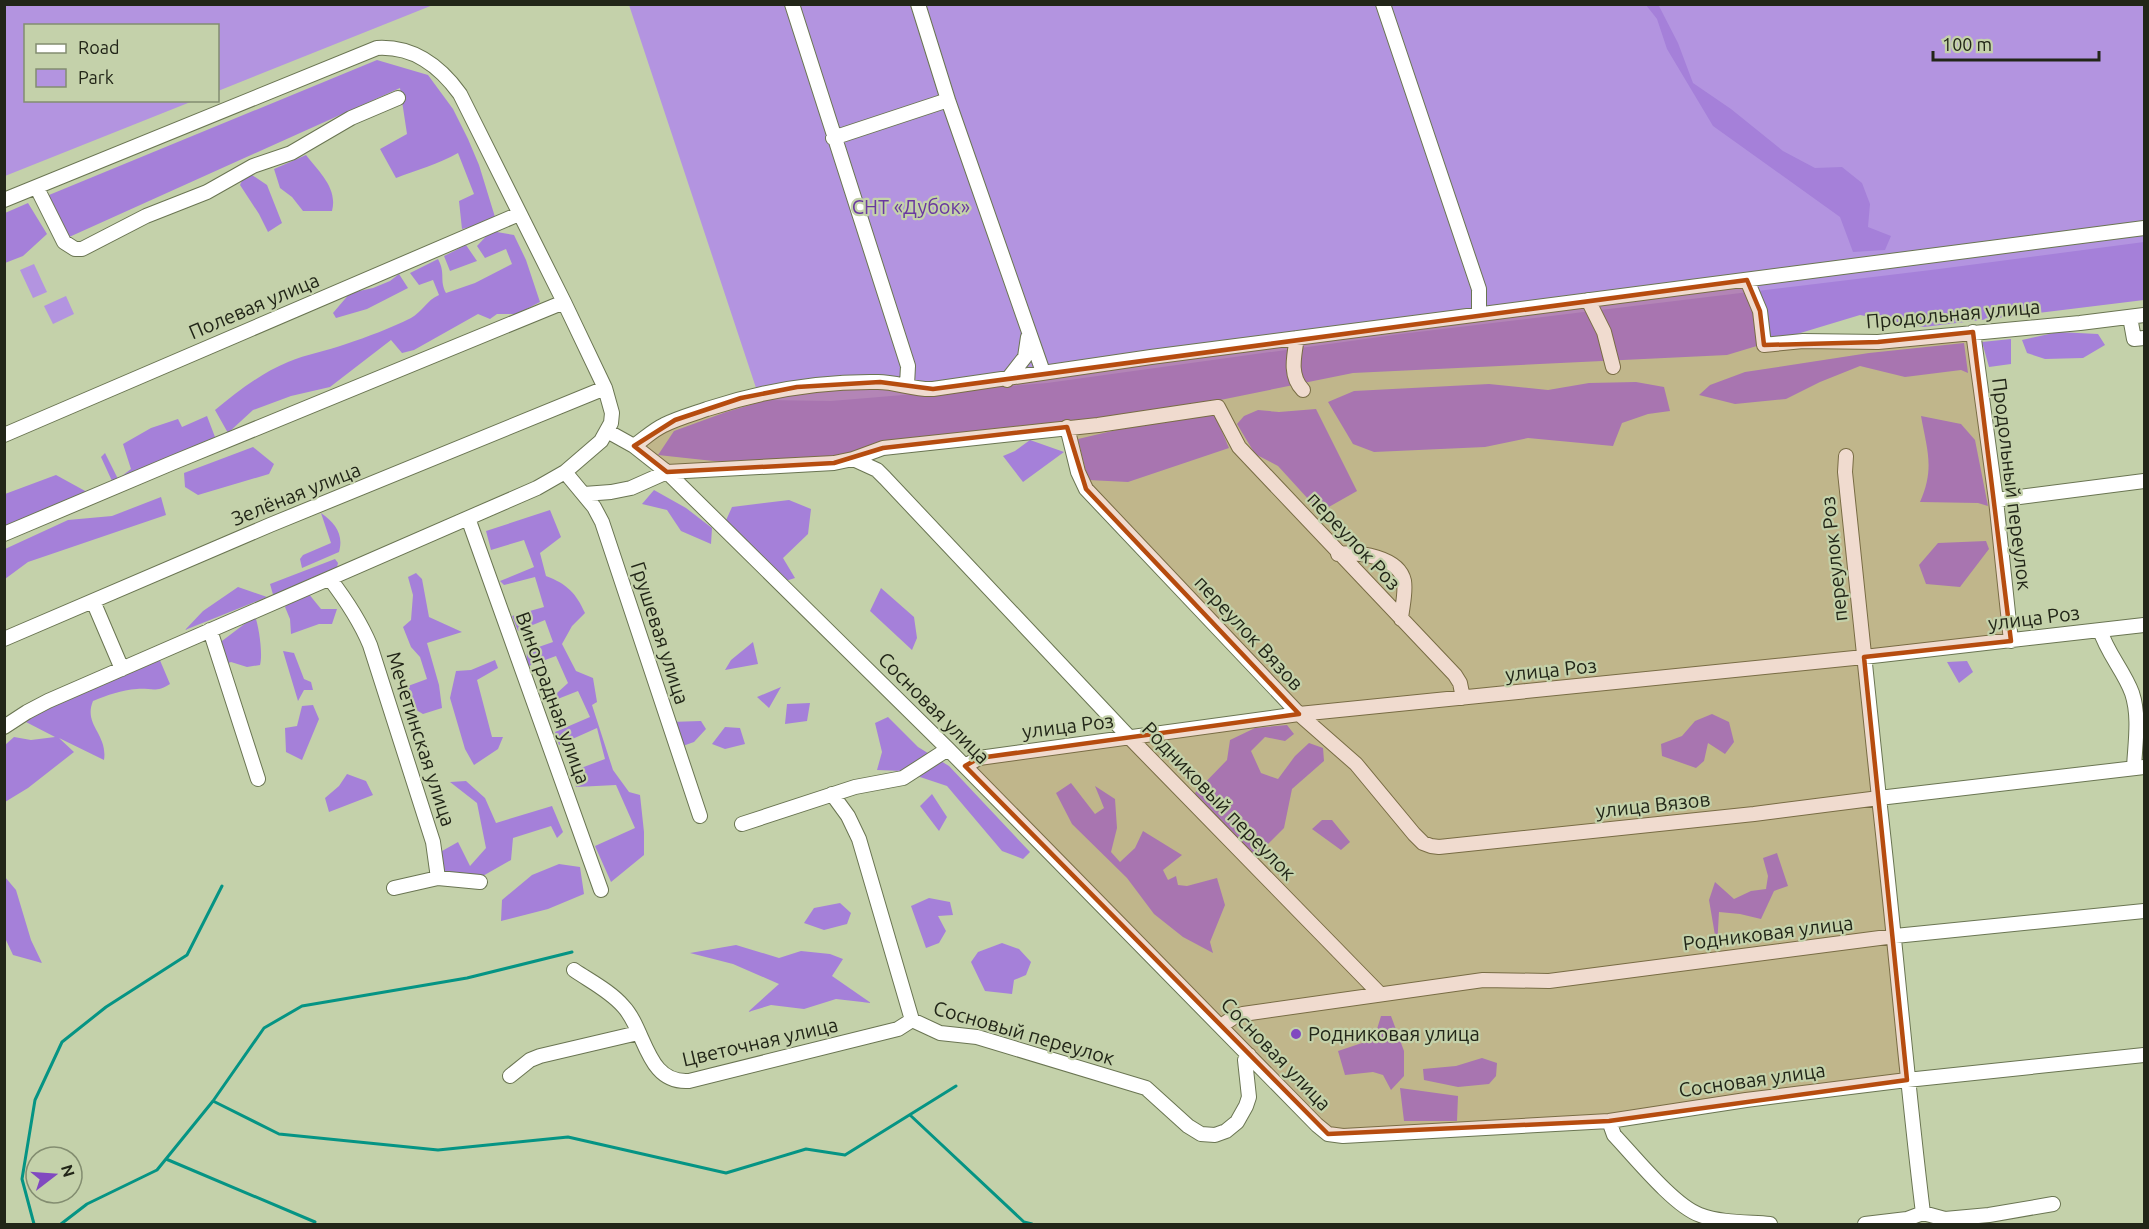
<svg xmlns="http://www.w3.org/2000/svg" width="2149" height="1229" viewBox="0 0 2149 1229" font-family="Ubuntu,sans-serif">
<rect width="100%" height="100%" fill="#c4d1aa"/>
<path fill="#b394e0" d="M5 4H433V5L218 91V26H26V100L193 101 5 176Z
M629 5H2144V262L769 427Z
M34 264 47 292 33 298 20 270Z
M66 296 74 314 53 324 44 306Z"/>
<path fill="#a580d9" d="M1646 5 1659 6 1678 43 1693 83 1731 109 1783 151 1815 168 1842 167 1862 183 1870 204 1868 227 1891 236 1885 250 1853 252 1840 217 1713 126 1667 49 1657 19Z
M377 60 428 75 453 109 468 139 479 165 495 217 479 225 462 229 459 201 474 194 458 153C438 164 417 170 396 178L380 149 407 134 400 88 67 238 45 204 49 195Z
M306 155C319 172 338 188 332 211H303L292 197 280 188 274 169Z
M246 171 267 185 282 223 268 232 259 214 240 185Z
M28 203 47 234 23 256 5 263V213Z
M491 231 514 235 526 260 540 302 517 314H497L490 319 478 314 414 350 402 353 391 340 330 387 291 396 253 410 228 433 215 410C237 392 261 373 288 362 307 354 326 351 346 344 367 337 391 328 411 318 422 312 427 300 439 295L433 280 419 285 410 273 438 259C446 274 439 280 446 293L475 283 512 264 506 249 485 258 477 246Z
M2144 242V300L1924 327 1860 315 1727 355 1353 373 1171 410 990 429 797 470 658 455 674 431 726 412 767 400 831 401 1047 383 1401 334 1939 269Z
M466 245 477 261 450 271 444 256Z
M399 274 408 288 367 309 336 318 333 313 350 293 373 288 390 281Z
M2058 332 2098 334 2105 345 2083 358 2045 359 2027 353 2022 340Z
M2011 339V364L1989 367 1982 342Z
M1964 343 1968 373 1961 370 1905 377 1860 366 1820 382 1786 399 1735 404 1699 395 1710 385 1745 372 1869 353Z
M1636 382 1664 387 1670 411 1648 414 1622 423 1613 446 1528 438 1485 447 1374 452 1353 444 1328 402 1354 391 1489 384 1548 390 1589 383Z
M1316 409 1357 491 1320 512 1278 466 1255 454 1237 424 1244 416 1258 410 1279 412Z
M1215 415 1229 448 1128 482 1088 480 1078 439 1129 427Z
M207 416 215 437 183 454 5 533V494L56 475 87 492 112 481 101 457 105 453 118 479 131 469 123 444 151 428 178 419 182 427Z
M1921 416 1961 424 1975 440 1988 506 1978 503 1920 502C1935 468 1927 450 1921 416Z
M1030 440 1064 452 1023 482 1003 456 1015 451Z
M253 447 274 464 269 474 198 495 185 487 184 473Z
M654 490 686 508 712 528 711 544 681 531 667 510 642 504Z
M161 497 166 515 28 562 5 579V549L68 520 112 516Z
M789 500 811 509 808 534 783 558 795 578 779 583 723 527 732 507Z
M550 510 561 537 540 553 546 576C567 584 576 593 585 613L572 626 562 644 576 671 593 678 597 702 592 705 613 770 629 792 640 795 644 832V855L611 882 595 846 635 828 616 785 576 787 573 771 605 759 597 728 559 745 555 732 590 717 578 691 545 704 568 683 556 656 526 667 527 651 553 642 545 620 518 631 512 616 544 607 535 577 504 585 500 581 534 567 524 540 491 550 486 531Z
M321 513C335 523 344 534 339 552L302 568 300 559 303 555 331 543Z
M1986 541 1989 549 1960 587 1926 584 1919 565 1938 543Z
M335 559 338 563 336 571 274 598 270 584Z
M416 573 422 579 429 617 462 632 427 643 439 685 442 708 423 714 413 708 408 686 427 679 420 657 411 647 403 627 411 620 413 595 408 577Z
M238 587 267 597 185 630 203 611Z
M881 588 914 617 917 638 912 650 870 611Z
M308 593 321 609H337L332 624H319L291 634 290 619 285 607 292 599Z
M255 616C259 627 263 654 260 665L247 667 231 662 226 664 218 644Z
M753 642 758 664 725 670 731 660Z
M283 651 294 653 304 679 311 682 313 690H304L298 701Z
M159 658 170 684C156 693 152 688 137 689 121 690 108 695 93 701 83 725 108 734 104 760L59 738 74 752 28 788 5 802V745L14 737 31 740 55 737 26 722 52 703Z
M495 660 498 668 477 680 492 737H503L498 749 474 765 465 749 450 698 456 671 471 670Z
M1967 661 1973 672 1959 683 1947 662Z
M781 687 769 708 757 697Z
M810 703 807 721 785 724 787 704Z
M313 705 319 719 302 760 286 752 285 728 297 726 302 706Z
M1712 714 1729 722 1734 742 1725 754 1708 743 1704 761 1696 768 1662 756 1661 744 1682 736 1695 721Z
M888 717 918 747 949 766 1030 852 1023 859 1002 851 947 786 902 771 877 770 882 752 875 723Z
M701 721 706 729 694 742 677 748 669 722Z
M1287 725 1294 734 1285 741 1265 737 1251 751 1261 773 1278 779 1295 756 1309 743 1323 748 1324 761 1292 789 1284 828 1254 858 1194 794 1227 760 1230 740 1255 728Z
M725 727 740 728 745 744 725 749 712 744Z
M347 774 366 781 373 795 329 812 325 798 339 786Z
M466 781 485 798 496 823 552 806 563 832 557 838 551 826 513 838 511 860 474 881 448 878 435 855 458 842 470 866 486 848 477 803 450 782Z
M1071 783 1095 814 1104 808 1095 786 1115 799 1117 828 1111 852 1120 862 1135 848 1143 831 1182 855 1163 870 1168 880 1176 876 1178 885 1187 886 1217 878 1225 905 1210 942 1213 953 1183 937 1154 914 1127 878 1072 824 1056 793Z
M932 794 947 817 939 831 920 806Z
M1322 820H1332L1350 842 1341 850 1312 829Z
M1777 853 1788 886 1774 891 1761 919 1740 914 1719 912 1717 947 1709 900 1715 882 1734 899 1751 891 1766 889 1768 876 1763 858Z
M559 864 580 867 584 894 548 909 501 921 502 900 532 875Z
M5 877 16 890 31 940 42 963 13 955 5 938Z
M929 898 950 902 953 915 938 916 946 931 939 943 926 948 911 906Z
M840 903 851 913 847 924 824 930 804 923 814 908Z
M1002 943 1019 949 1031 962 1026 975 1014 980 1012 994 985 991 971 962 978 952Z
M736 945 779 958 801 951 830 954 843 959 832 976 871 1003 836 999 804 1009 771 1005 748 1012 779 984 733 964 690 953Z
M1381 1016H1391L1404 1051V1076L1391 1090 1383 1075 1373 1072 1345 1075 1338 1051 1374 1039Z
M1482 1058 1497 1063 1496 1076 1489 1084 1458 1087 1424 1080 1423 1069 1456 1066Z
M1400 1088 1458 1096 1457 1121H1404Z"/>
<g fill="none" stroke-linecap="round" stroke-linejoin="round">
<path stroke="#059484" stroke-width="3" d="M213 1101 279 1134 438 1150 568 1137 726 1173 806 1149 845 1155 956 1086
M910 1115 1024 1222 1032 1224
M166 1159 315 1222
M34 1224 22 1179 35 1100 62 1042 106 1007 187 955 222 886
M61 1224 87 1204 157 1170 213 1101 264 1028 302 1006 467 978 572 952"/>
<defs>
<path id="street" d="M792 4 908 366 907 385
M918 4 948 100 1043 372
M1383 4 1479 289V314
M833 138 948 100
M37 188 64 242 75 249H82L146 216 207 192 253 166 291 153 351 118 398 98
M4 200 377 48C413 46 439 65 460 94L564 302 605 388 612 413 611 423 601 441 565 472 537 488 48 701 27 712 4 727
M1747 280 1760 311 1764 345 1803 341 1878 342 2080 323 2144 315
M1588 300 1604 332 1613 367
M2130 317 2134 339 2144 338
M1973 332 1996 500 2011 641
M1297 338C1294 356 1289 376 1303 390
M1007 380 1025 357 1028 337
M1067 427 1078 472 1086 489 1299 714 1356 764 1414 834 1423 843 1431 846 1439 847 1754 814 1879 798C1895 936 1906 1075 1923 1213
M607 431 634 446 667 472 948 749 1317 1125 1328 1134 1343 1136 1609 1121 1746 1100 1907 1080 2144 1055
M4 435 519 214
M634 446C644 439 653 430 664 425 678 418 693 414 707 409 762 391 820 381 878 382 897 382 914 390 933 389L1151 357 2144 228
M1846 456 1845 472 1879 798 2144 767
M853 459 877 470 885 478 1130 738 1380 994
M565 472 594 507 602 522 700 816
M584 494 611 492 631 488 667 472 834 463 853 459 883 448 1098 425 1218 407 1239 447 1455 675 1460 683 1463 698
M1996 500 2144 481
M468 518 601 890
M4 534 172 463 564 302
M1338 554C1358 551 1399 557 1404 581 1406 593 1402 607 1401 619
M330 579C346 600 360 621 370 645L433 842 438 878 394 888
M93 601 122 669
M210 630 258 779
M2100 630C2107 653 2124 671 2132 693 2140 717 2135 744 2134 768
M4 639 270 525 605 388
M965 766 979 758 1299 714 1864 657 2144 625
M832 794 848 816 859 839 912 1020 940 1033 977 1037 1146 1088 1188 1126 1201 1134 1215 1135 1226 1131 1237 1122 1246 1106 1249 1097 1245 1060 1249 1055
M742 824 855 787 903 778 948 749
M438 878 480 882
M574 970C590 981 610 991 623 1006 646 1030 646 1084 689 1081L898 1029 912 1020
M1221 1026 1234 1017 1243 1014 1483 980 1549 981 1895 936 2144 911
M510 1076 530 1060 540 1056 638 1033
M1609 1121 1614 1135C1634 1156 1674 1206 1700 1215 1721 1223 1747 1222 1770 1224
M1865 1224 1907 1219 1923 1213 1945 1219 1989 1215 2053 1204"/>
</defs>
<use href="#street" stroke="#6a7552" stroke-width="16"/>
<use href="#street" stroke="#fff" stroke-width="14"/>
</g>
<path fill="#b64c0f" fill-opacity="0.2" stroke="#b64c0f" stroke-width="4.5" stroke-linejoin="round" d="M1747 280 1760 311 1764 345 1878 342 1973 332 2011 641 1864 657 1907 1080 1609 1121 1328 1134 965 766 979 758 1299 714 1086 489 1067 427 883 448 834 463 667 472 634 446 675 420 741 398 797 387 880 382 933 389Z"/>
<circle fill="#8149c0" stroke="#c4d1aa" stroke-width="2" cx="1296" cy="1034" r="6"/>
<g text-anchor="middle" stroke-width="4.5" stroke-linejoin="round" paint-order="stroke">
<g font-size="20" fill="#6938a0" stroke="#c4d1aa">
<text x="911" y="214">СНТ «Дубок»</text>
</g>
<g font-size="20" fill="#222618" stroke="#c4d1aa">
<text transform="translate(254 306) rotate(-23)" y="7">Полевая улица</text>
<text transform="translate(1953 314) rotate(-5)" y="7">Продольная улица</text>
<text transform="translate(2012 484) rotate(83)" y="7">Продольный переулок</text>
<text transform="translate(296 494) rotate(-22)" y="7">Зелёная улица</text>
<text transform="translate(1354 541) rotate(47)" y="7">переулок Роз</text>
<text transform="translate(1834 559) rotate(-96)" y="7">переулок Роз</text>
<text transform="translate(2034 618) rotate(-7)" y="7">улица Роз</text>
<text transform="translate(660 633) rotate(72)" y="7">Грушевая улица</text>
<text transform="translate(1249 633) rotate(47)" y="7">переулок Вязов</text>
<text transform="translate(1551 670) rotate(-6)" y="7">улица Роз</text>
<text transform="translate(553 698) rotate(70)" y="7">Виноградная улица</text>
<text transform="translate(934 708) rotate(45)" y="7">Сосновая улица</text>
<text transform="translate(1068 726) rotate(-7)" y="7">улица Роз</text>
<text transform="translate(421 739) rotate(72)" y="7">Мечетинская улица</text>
<text transform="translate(1219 801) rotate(46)" y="7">Родниковый переулок</text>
<text transform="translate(1653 805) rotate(-6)" y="7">улица Вязов</text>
<text transform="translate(1768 933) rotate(-7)" y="7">Родниковая улица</text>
<text transform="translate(1024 1033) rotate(16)" y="7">Сосновый переулок</text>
<text transform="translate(760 1042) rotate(-13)" y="7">Цветочная улица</text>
<text transform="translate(1276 1054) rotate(46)" y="7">Сосновая улица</text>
<text transform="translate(1752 1080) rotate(-8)" y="7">Сосновая улица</text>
</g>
<g font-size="20" fill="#222618" stroke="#c4d1aa" text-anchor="start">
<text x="1308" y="1041">Родниковая улица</text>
</g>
</g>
<rect width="2149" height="1229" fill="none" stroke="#222618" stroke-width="12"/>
<rect x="24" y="24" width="195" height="78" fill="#c4d1aa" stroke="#838d70" stroke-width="1.5"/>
<rect x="36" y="44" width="30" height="9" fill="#ffffff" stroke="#838d70" stroke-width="1.5"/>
<text x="78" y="54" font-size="18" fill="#222618">Road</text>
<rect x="36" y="69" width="30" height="18" fill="#b394e0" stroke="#838d70" stroke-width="1.5"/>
<text x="78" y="84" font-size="18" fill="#222618">Park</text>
<g transform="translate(54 1175) rotate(73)"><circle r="28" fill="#c4d1aa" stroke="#838d70" stroke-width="1.5"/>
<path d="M0-4.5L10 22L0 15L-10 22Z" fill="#8149c0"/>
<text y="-9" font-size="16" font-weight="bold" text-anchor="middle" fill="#222618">N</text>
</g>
<path d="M1933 51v9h166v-9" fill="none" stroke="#222618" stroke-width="3"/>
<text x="1942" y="51" font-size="18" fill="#222618" stroke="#c4d1aa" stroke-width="4.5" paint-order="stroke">100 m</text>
</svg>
